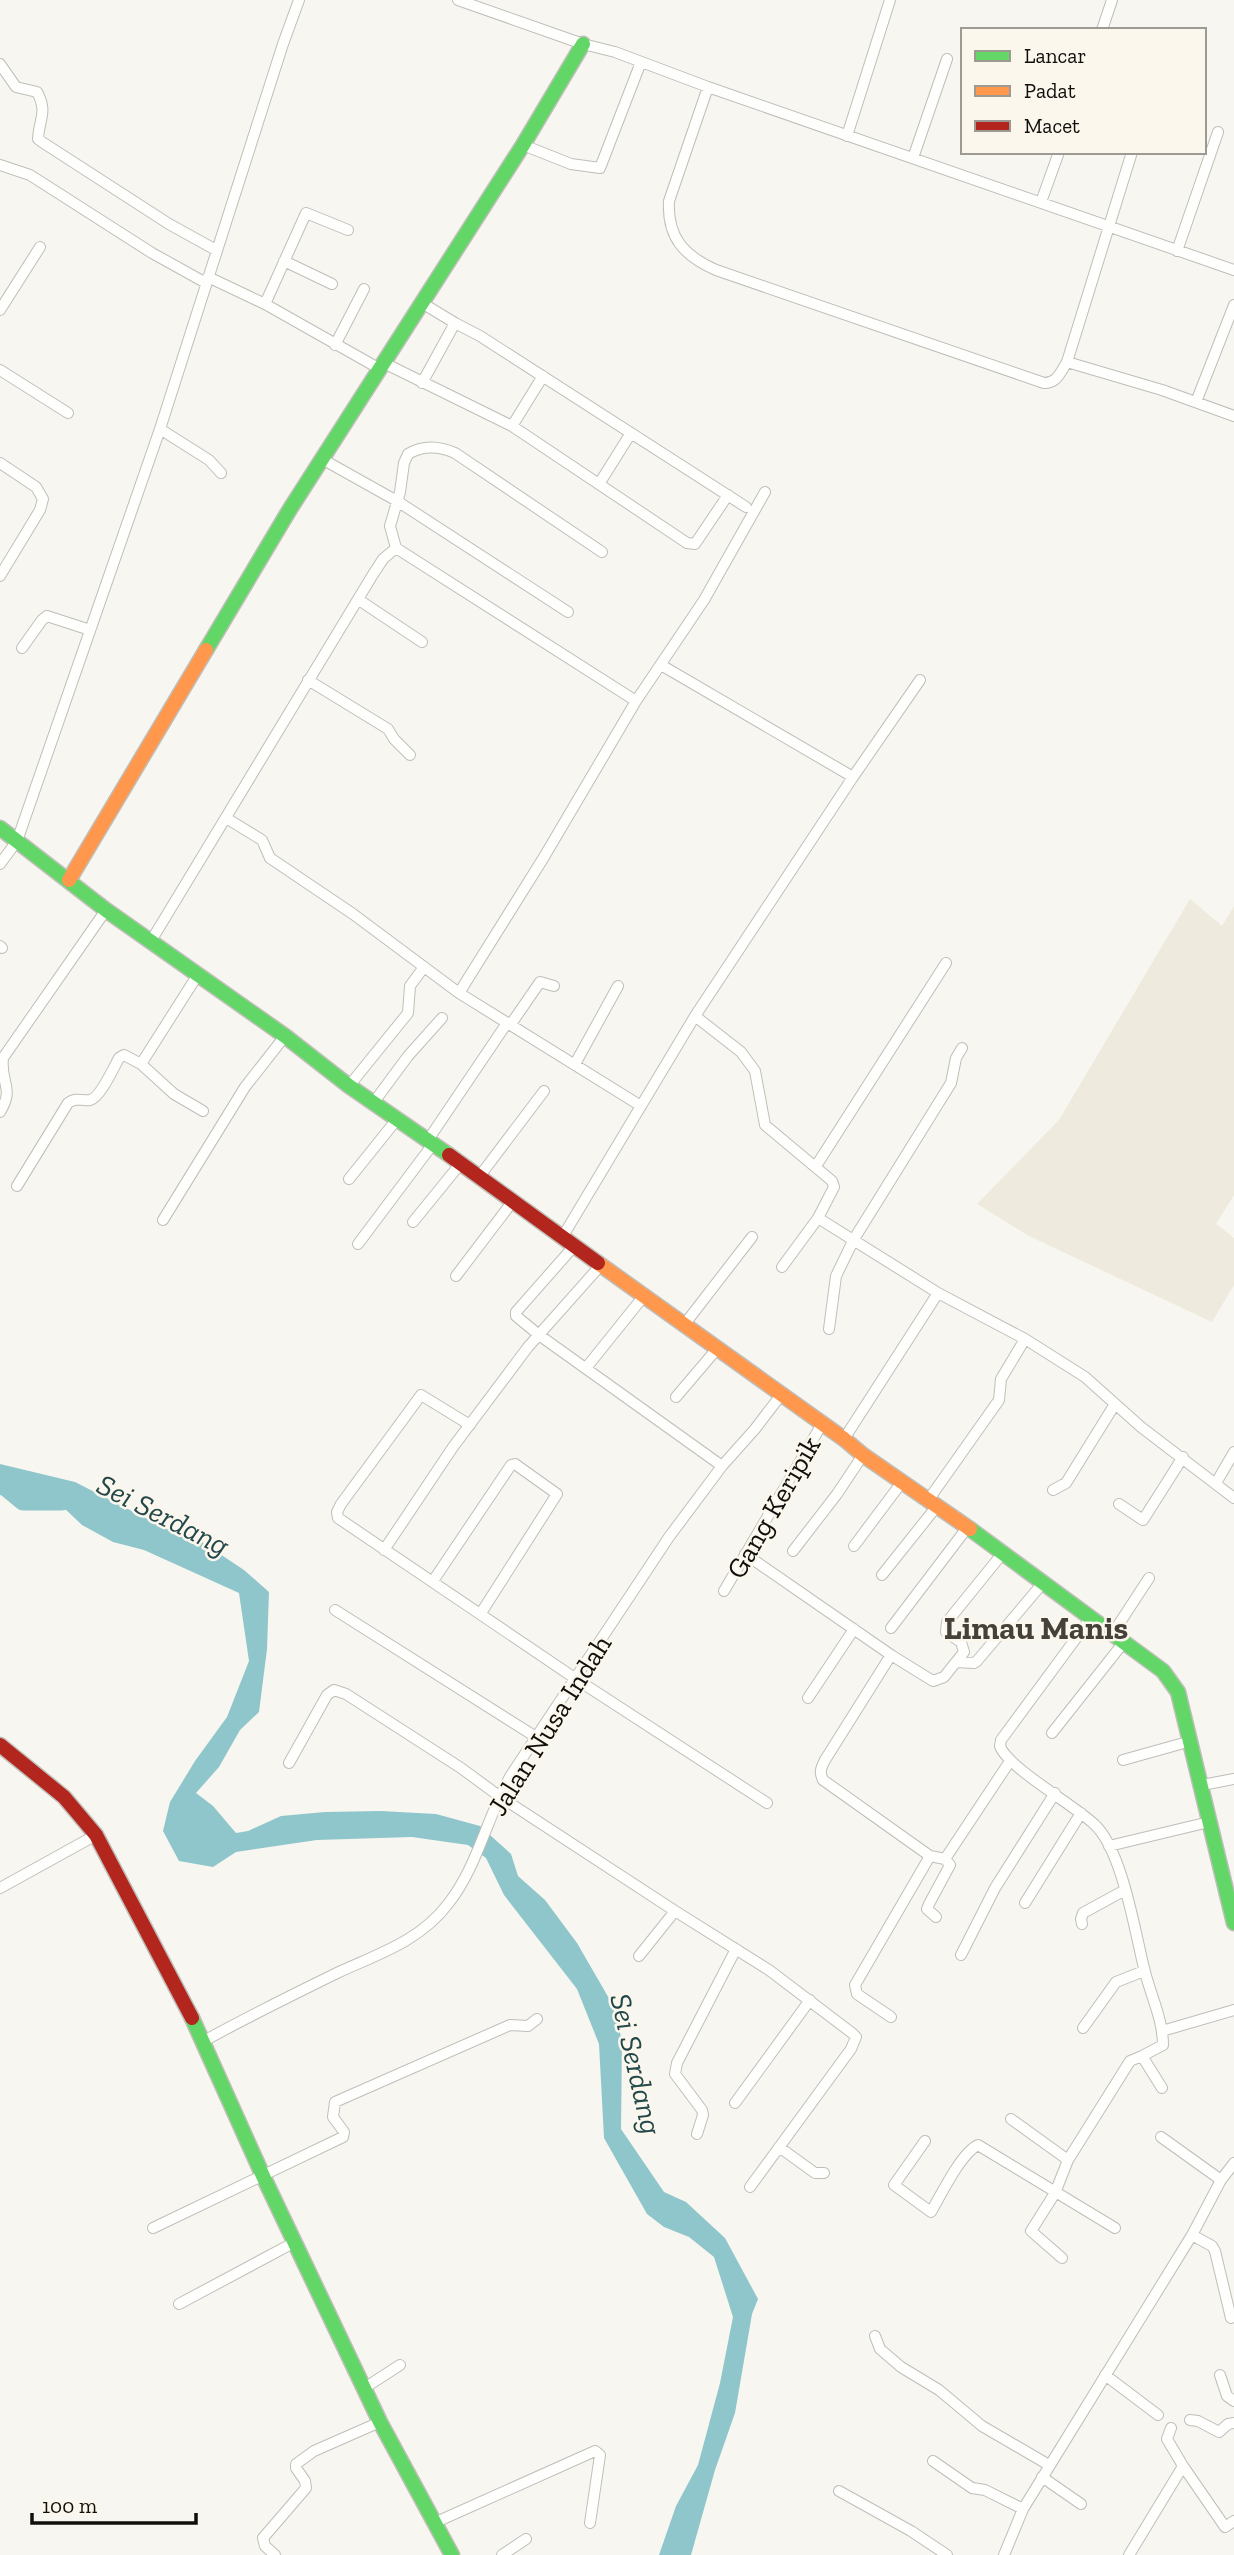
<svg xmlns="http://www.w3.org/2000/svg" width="1234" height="2555" viewBox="0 0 1234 2555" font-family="'Zilla Slab',serif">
<rect width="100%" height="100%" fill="#f8f6f0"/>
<path fill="#eeeadd" d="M1190 899 1222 926 1234 906V1195L1216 1224 1234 1238V1285L1212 1322 1029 1236 977 1204 1059 1120Z"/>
<path fill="#8fc6cb" d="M0 1464 75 1482 173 1532 202 1542 244 1570 269 1592 267 1649 259 1712 240 1730 219 1767 196 1793 213 1806 236 1833 248 1831 281 1816 325 1812 381 1811 436 1814 480 1826 511 1854 518 1876 545 1900 577 1943 614 2007 622 2041 621 2129 664 2192 686 2202 725 2238 758 2299 752 2314 735 2413 715 2470 691 2555H659L676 2506 698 2465 720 2383 733 2317 714 2257 689 2237 664 2227 647 2214 604 2138 599 2044 577 1989 504 1895 486 1858 468 1845 412 1837 317 1840 236 1852 213 1867 179 1861 163 1831 170 1802 195 1761 227 1717 249 1661 239 1593 144 1550 113 1542 82 1525 63 1507 26 1498 0 1495Z"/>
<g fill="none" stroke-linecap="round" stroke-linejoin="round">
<path stroke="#8fc6cb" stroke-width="19" d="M0 1482 23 1501H62"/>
<defs>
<path id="street" d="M458 0 583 44 615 52 708 87 1234 270
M1102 30 1112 0
M0 64 16 87 37 92C48 112 39 119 38 139L42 142 169 224 216 250
M708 87 669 201C667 237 684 256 716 270L1044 383C1057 383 1060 373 1067 362L1132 152
M847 136 890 0
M523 145 571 164 600 168 641 62
M913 158 947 59
M0 165 30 175 152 253 206 283
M1041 202 1059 152
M1177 251 1218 132
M284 261 332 284
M208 277 265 304 380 369
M422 303 455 323
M265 304 306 213 348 230
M0 310 40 247
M335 345 364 289
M1067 362 1162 390 1234 416
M384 363 512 426 687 543 695 544 728 495
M0 370 68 413
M422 383 455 323 480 336 746 507
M1196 402 1234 305
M512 426 543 376
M160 429 209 460 221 473
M322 459 397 501 568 612
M0 463 36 487 43 499 40 510 0 576
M599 484 631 433
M396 548 390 526 400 492 404 463 408 454C423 445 439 446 455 453L602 552
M359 600 422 642
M22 648 42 620 47 616 90 630
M308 680 388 729 394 739 410 755
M853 777 920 680
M226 818 262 840 270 858 353 914 459 993 641 1106
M0 864 17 841 160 429 283 44 299 0
M151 941 372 576 383 559 396 548 636 701
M0 946 2 948
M197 976 141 1064 174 1094 203 1111
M459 993 544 857 636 701 704 600 765 492
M695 1016 741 1052 755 1071 765 1125 832 1181 834 1187 818 1218
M511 1024 540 982 554 986
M575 1064 618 986
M349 1086 408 1013 410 986 424 967
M374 1102 408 1056 442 1018
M0 1112C15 1088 0 1083 3 1058L106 910
M428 1140 507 1023
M816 1166 946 963
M479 1177 544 1091
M349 1179 398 1118
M17 1186 68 1103C76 1097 81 1101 90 1100 100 1098 114 1067 119 1058L124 1055 141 1064
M163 1220 245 1087 285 1036
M413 1222 461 1163
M563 1236 695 1016 853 777 661 665
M358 1244 433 1144
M575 1245 516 1312V1316L539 1335 722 1466
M782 1267 818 1218 938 1293 1025 1339
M456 1276 513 1201
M684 1325 752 1237
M829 1329 836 1276 854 1239 951 1083 956 1058 962 1048
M586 1368 643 1297
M676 1397 716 1350
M470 1425 421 1395 341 1504 337 1512 338 1518 576 1679 767 1803
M844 1439 938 1293
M1216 1483 1234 1452
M1053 1490 1066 1483 1115 1404
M929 1499 999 1400 1001 1379 1025 1339 1085 1377 1141 1427 1234 1498
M1119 1504 1143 1520 1183 1457
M854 1546 902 1482
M384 1550 453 1447 528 1347 600 1266
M793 1551 837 1494 863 1455
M745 1554 891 1655 933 1681 944 1677 964 1652 961 1642 946 1632 947 1622 1002 1554
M882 1575 937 1506
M433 1581 511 1465 515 1464 557 1494 481 1613
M724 1591 822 1424
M335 1610 536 1737
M1091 1618 1001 1740 1000 1746C1007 1767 1074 1805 1094 1824 1122 1849 1135 1932 1144 1968 1150 1994 1163 2019 1163 2045L1142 2056
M891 1628 967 1528
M1113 1633 1149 1578
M891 1655 825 1760C821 1768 819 1772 823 1780L930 1856 945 1859 950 1865 929 1904 927 1909 936 1917
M956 1662 974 1663 977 1661 1042 1584
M808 1698 854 1629
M1052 1733 1124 1642
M1123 1760 1191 1741
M289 1763 327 1695 334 1690 346 1694 461 1768 499 1796 675 1911 769 1970 852 2033 856 2037 851 2049 750 2187
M1202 1785 1234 1779
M1109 1846 1209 1822
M945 1859 1010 1761
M0 1888 96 1835
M1025 1903 1081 1813
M1082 1924 1081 1919 1083 1913 1125 1890
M961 1955 995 1888 1055 1793
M639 1956 675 1911
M891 2017 857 1994 855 1985 930 1856
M1083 2028 1116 1982 1144 1971
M1162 2031 1234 2010
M204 2041C247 2017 292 1995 337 1973 378 1954 420 1941 448 1904 478 1866 487 1816 511 1775L669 1537 722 1466 755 1429 781 1395
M735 2103 810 2000
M1011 2119 1068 2160
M697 2134 703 2115 702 2110 675 2074 677 2063 736 1949
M1161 2137 1221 2180
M925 2141 894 2185 931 2212C941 2195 961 2153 978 2145L1115 2228
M779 2147 815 2173H824
M153 2228 343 2137 344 2132 333 2117 335 2102 510 2025 528 2026 537 2019
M1192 2235 1212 2246 1215 2251 1231 2318
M1062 2258 1031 2231 1055 2193 1068 2160 1130 2061 1142 2056 1162 2088
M179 2304 295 2242
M875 2336 880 2349 901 2367 939 2390 982 2426 1049 2465
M1105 2375 1158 2415
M1220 2375 1227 2396 1234 2401
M366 2387 400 2365
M1190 2420 1198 2421 1219 2432 1228 2424 1234 2423
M1171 2428 1167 2439 1183 2466
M933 2461 972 2488 985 2490 1023 2509
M1042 2477 1081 2504
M839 2491 911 2531 947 2555
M434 2523 595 2451 600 2455 590 2523
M275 2555 265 2546 263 2538 306 2488 305 2481 296 2468V2464L314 2451 380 2422
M502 2555 526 2539
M1004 2555 1023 2509 1192 2235 1221 2180 1234 2163
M1129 2555 1183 2466 1225 2527 1234 2521"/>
<path id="fast" d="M206 650 290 509 523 145 583 44
M0 828 106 910 285 1036 349 1086 449 1155
M970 1529 1163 1671 1178 1692 1234 1923
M192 2018 263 2176 380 2422 452 2555"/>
<path id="slow" d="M69 880 206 650
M598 1263 844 1439 863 1455 970 1529"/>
<path id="jam" d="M449 1155 598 1263
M0 1745 64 1797 96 1835 192 2018"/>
</defs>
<use href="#street" stroke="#bfbeb9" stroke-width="12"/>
<use href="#fast" stroke="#bfbeb9" stroke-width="17"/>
<use href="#slow" stroke="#bfbeb9" stroke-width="17"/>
<use href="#jam" stroke="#bfbeb9" stroke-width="17"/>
<use href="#street" stroke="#fefefd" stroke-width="10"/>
<use href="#fast" stroke="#63d668" stroke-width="14"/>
<use href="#slow" stroke="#ff974d" stroke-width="14"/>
<use href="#jam" stroke="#b3261e" stroke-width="14"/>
</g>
<g text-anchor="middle" stroke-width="5" stroke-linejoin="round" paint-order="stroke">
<g font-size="28" fill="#100f0c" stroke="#fbf7ed">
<text transform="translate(773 1507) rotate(-60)" y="10">Gang Keripik</text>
<text transform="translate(549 1725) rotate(-58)" y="10">Jalan Nusa Indah</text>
</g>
<g font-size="30" font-style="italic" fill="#22484c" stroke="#fbf7ed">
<text transform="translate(163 1515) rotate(27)" y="10">Sei Serdang</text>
<text transform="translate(636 2064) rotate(77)" y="10">Sei Serdang</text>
</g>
<g font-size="32" font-weight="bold" fill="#45413a" stroke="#fbf7ed">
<text x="1036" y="1639">Limau Manis</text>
</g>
</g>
<rect x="961" y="28" width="245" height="126" fill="#fbf7ed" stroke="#9d9a93" stroke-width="2"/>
<rect x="975" y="51" width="35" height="10" fill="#63d668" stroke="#9d9a93" stroke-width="2"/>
<text x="1024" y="63" font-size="21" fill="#100f0c">Lancar</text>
<rect x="975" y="86" width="35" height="10" fill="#ff974d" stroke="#9d9a93" stroke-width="2"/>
<text x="1024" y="98" font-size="21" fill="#100f0c">Padat</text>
<rect x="975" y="121" width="35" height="10" fill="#b3261e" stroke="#9d9a93" stroke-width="2"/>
<text x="1024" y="133" font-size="21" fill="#100f0c">Macet</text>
<path d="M32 2513v10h164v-10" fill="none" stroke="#100f0c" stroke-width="3.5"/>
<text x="42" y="2513" font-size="21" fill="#100f0c" stroke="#fbf7ed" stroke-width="5" paint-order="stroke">100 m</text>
</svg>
